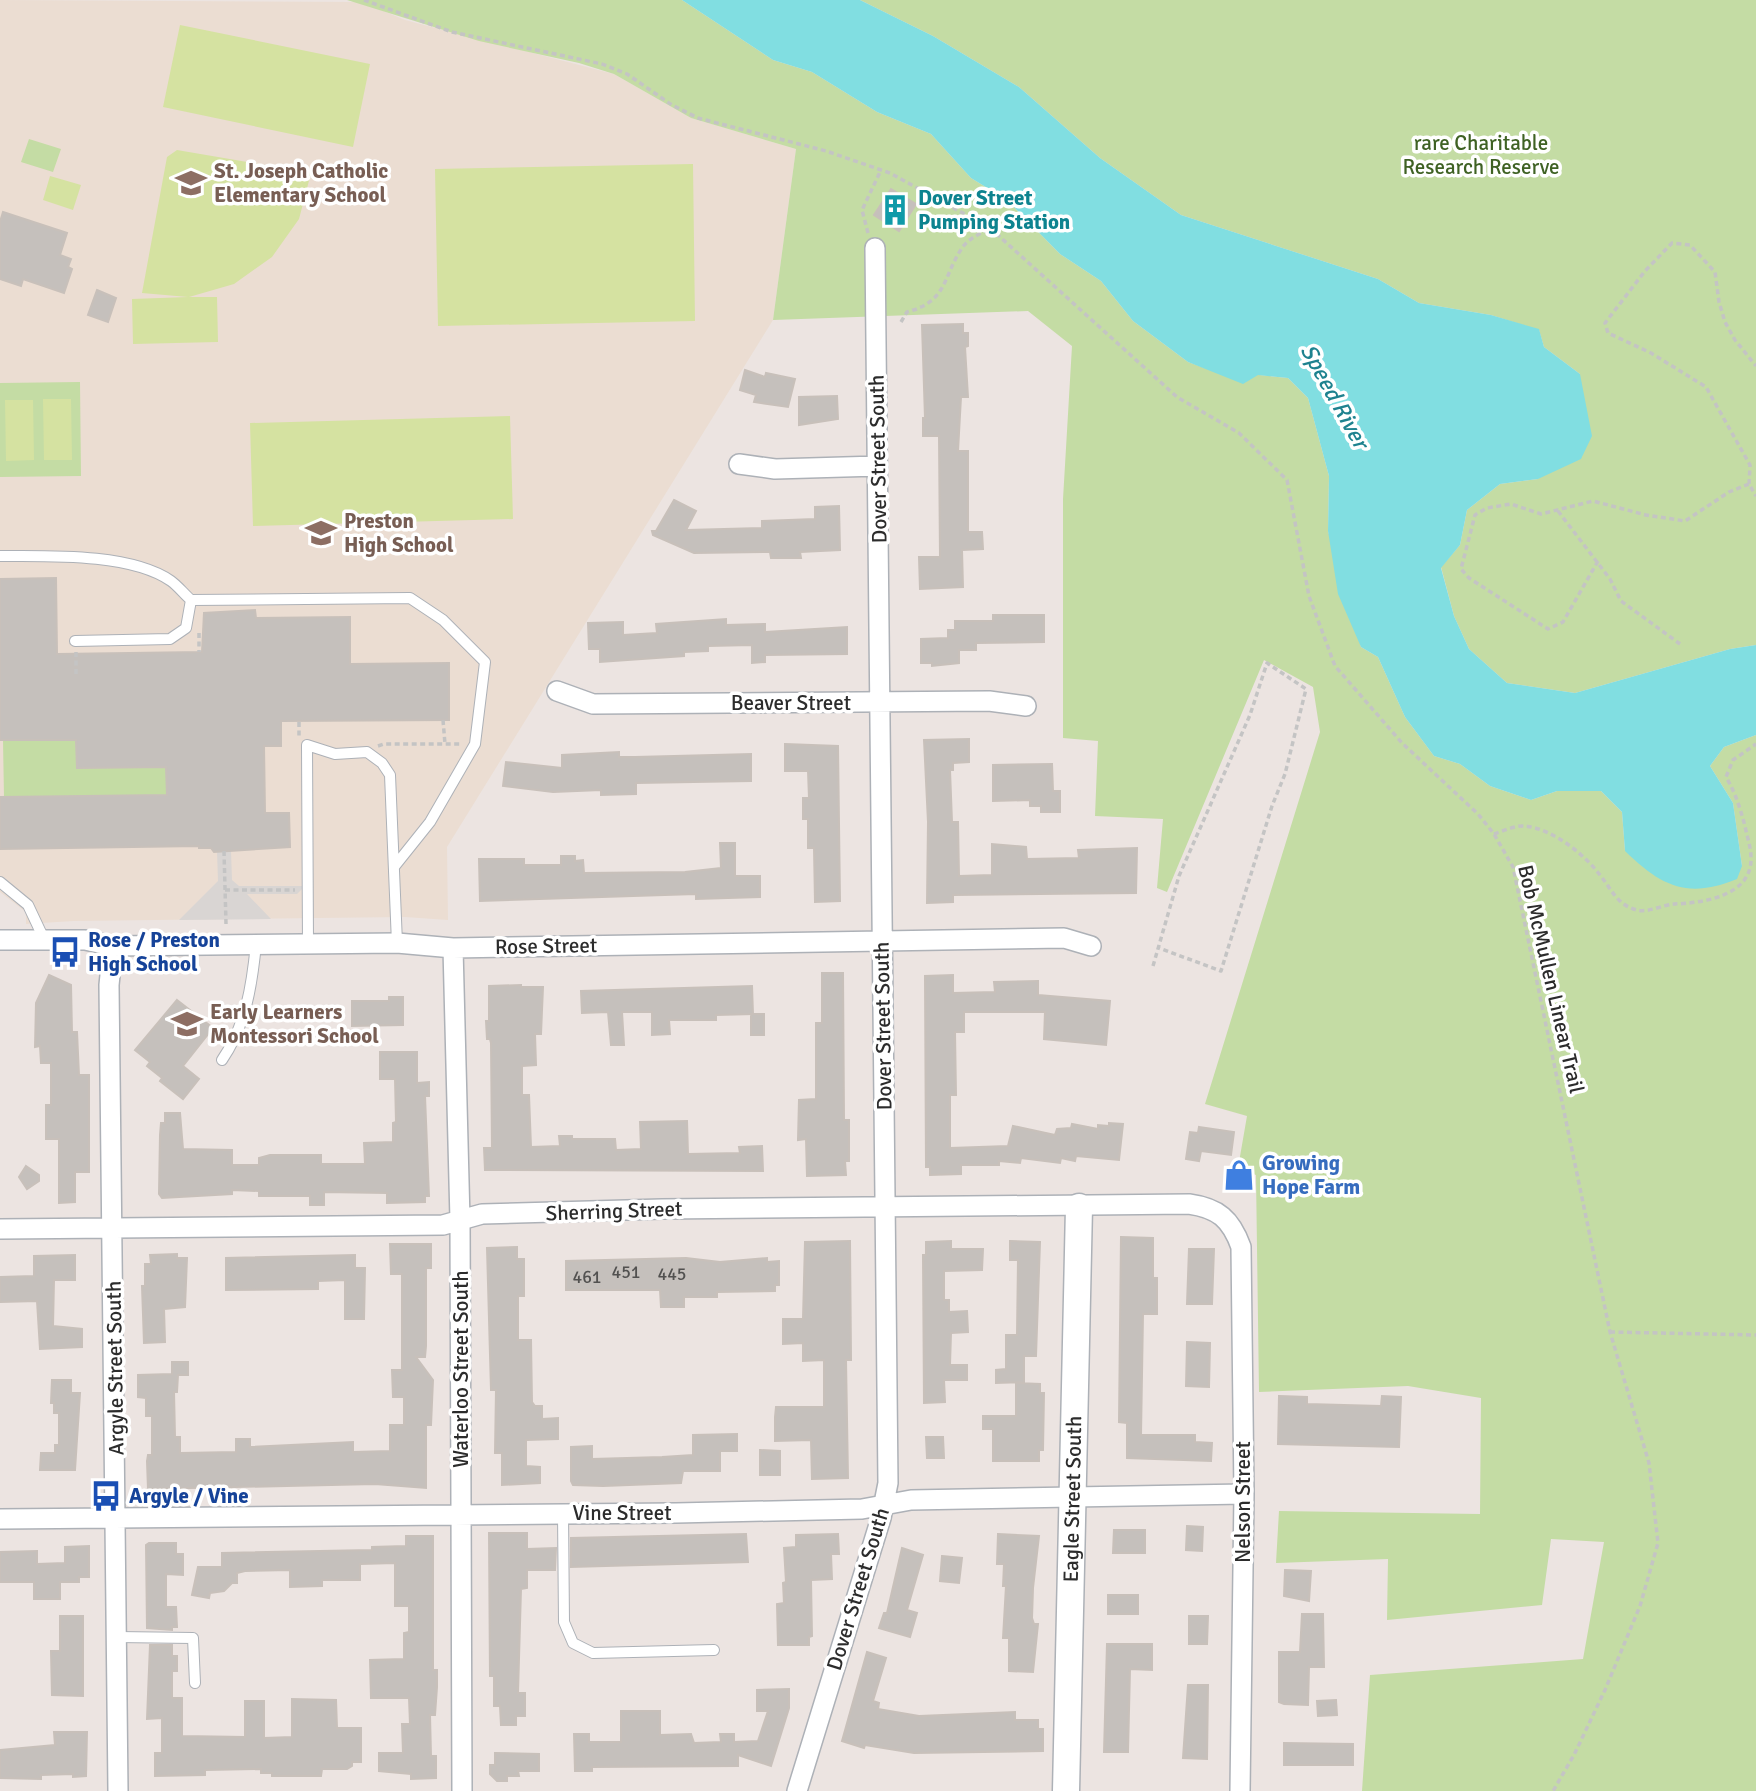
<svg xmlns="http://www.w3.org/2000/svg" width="1756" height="1791" viewBox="0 0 1756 1791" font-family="Signika,sans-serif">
<rect width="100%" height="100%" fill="#ece4e1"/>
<path fill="#ebddd2" d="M0 0 362 2 405 20 614 74 691 118 796 149 773 320 447 847 448 920 405 917 73 921 26 924V912L0 892Z"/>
<path fill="#c4dca4" d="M347 0H682L773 60 812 72 877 112 931 134 971 178 1007 200 1060 254 1101 281 1133 321 1188 362 1210 370 1288 378 1308 398 1329 476 1328 531 1361 647 1378 657 1405 717 1434 756 1460 764 1490 786 1531 800 1557 791H1601L1622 812 1625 851 1742 866 1733 803 1710 766 1724 747 1756 735V1791H1362L1370 1675 1583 1659 1604 1542 1551 1539 1542 1605 1387 1620 1388 1559 1276 1563 1279 1511 1480 1514 1481 1398 1408 1386 1259 1392 1256 1175 1238 1168 1247 1116 1205 1104 1320 732 1313 687 1264 660 1167 892 1157 888 1163 819 1095 816 1098 741 1063 738V499L1072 346 1028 311 773 320 796 149 691 118 614 74 579 63 479 41Z
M860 0H1756V645L1730 649 1575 693 1507 683 1469 649 1454 616 1441 567 1460 545 1467 510 1500 484 1538 479 1580 374 1544 347 1539 330 1491 315 1419 303 1378 279 1181 215 1100 158 1019 87 933 36Z
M29 139 61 149 53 172 21 162Z
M80 382 81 476 0 477V383Z
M3 740H76L77 768 166 767 167 795 4 797Z"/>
<path fill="#d5e2a1" d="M180 25 370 64 353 147 163 107Z
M177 150 311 173 299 219 272 257 234 284 189 297H217L218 342 133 344 132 299 188 297 142 293 167 157Z
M693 164 695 321 438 326 435 169Z
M50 176 81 185 73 210 43 200Z
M43 399H71L72 460H44Z
M5 400H33L34 460 6 461Z
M510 416 513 519 253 526 250 423Z"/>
<path fill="#d9d5d3" d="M217 851H231L232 880 239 886H302V889L297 894H247L271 919 179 920 218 881Z"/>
<path fill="#81dee1" d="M682 0H860L933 36 1019 87 1100 158 1181 215 1378 279 1419 303 1491 315 1539 329 1544 347 1580 374 1592 436 1581 459 1538 479 1500 484 1467 510 1460 545 1441 568 1454 616 1469 649 1507 683 1575 693 1730 649 1756 645V735L1724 747 1710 766 1733 803 1742 866 1737 879C1688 899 1662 887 1625 851L1622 812 1601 791H1557L1531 800 1490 786 1460 764 1434 756 1405 717 1378 657 1361 647 1338 594 1328 531 1329 476 1308 398 1288 378 1258 375 1243 384 1188 362 1133 321 1101 281 1060 254 1007 200 971 178 931 134 877 112 812 72 773 60Z"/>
<path fill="#c5c0bc" stroke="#c8c0ba" stroke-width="2" d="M891 189 916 204 899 231 874 215Z
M3 212 67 233 60 255 71 259 68 267 72 269 64 293 23 279 21 286 0 279V222Z
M97 290 116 298 108 322 88 315Z
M963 324V333H968V346L965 347 968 397H961L958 451H968V532H982L983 549 962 550 963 587 920 589 919 557H940L939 436H923V418H925L922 325Z
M745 370 765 377 766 373 795 379 788 407 754 402 756 395 740 390Z
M837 396 838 419 799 425V397Z
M674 500 696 511 686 530 762 528V521L815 519V507L839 506 840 550 800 552 801 558H771L770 552 694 553 653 535 652 531H656Z
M56 578 57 654 202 652 204 613 255 610 256 618 350 617V664L449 663V720L281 721V746H264L265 813H289L290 847 214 852 211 848H199V846L0 849V797L167 795 166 767 77 768 76 740H0V579Z
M993 615H1044V642L976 643V650H959V663L932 666V663H921V639L948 638V630H955V621H993Z
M726 619V625L765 624V632L847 627V654L765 655V662L752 663V645L708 646V651L684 652V656L600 662V649H589L588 623 623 622V635L657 633 656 624Z
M969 739V762L953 763V770H950L952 822H958L959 876 992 875V844L1026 847 1027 859 1079 858 1078 850 1137 848 1136 893 953 895V902L927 903 928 822 924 740Z
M785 744 838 746 840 901 815 902 814 848H808V819H803V798H809L808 771H785Z
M619 752V757H635L751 754V781L636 783V794L601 795V790L553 792 503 786 506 762 562 768V755Z
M1052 764 1053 791H1060V812H1041V806H1030V800L993 801V765Z
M720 843H735V876H760V897L696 899V894L480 901 479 859H524V865H561V856H575V861L583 860 584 873 685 872 721 868Z
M822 973H843L844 1120H849V1161H845L846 1175 807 1176 806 1139 798 1140 799 1100 816 1099V1023H822Z
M49 975 71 985 72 1032H77L79 1075H89V1172H75V1202L59 1203V1139H46V1105H51V1063H41L40 1046 35 1047 36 1003Z
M953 975V993L995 992 994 982 1038 981V995L1110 1001 1106 1045 1044 1039 1045 1012H964V1032H955L956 1095H950V1148L1008 1146 1013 1126 1055 1135 1057 1129 1071 1128 1072 1124 1098 1129V1125L1109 1126V1123L1123 1124 1119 1160 1076 1156 1075 1161 1061 1158 1060 1163 1021 1158 1020 1163 999 1161V1165H961V1174L930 1175V1167H926L925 976Z
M521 985V987H543L541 1034H535L536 1065 522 1066V1095H529L531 1147 560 1146 559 1136H572V1139H615L616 1150 641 1149 640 1122 687 1121 688 1154 740 1153 739 1147 762 1146 763 1171 485 1170 484 1148H492L491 1043 490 1039H487L486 1021H489V986Z
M752 986 753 1014 716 1015V1020H669L670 1034 652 1035V1012H622L624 1045H611L608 1012 582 1013 581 991Z
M389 997H403V1025L352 1026V1001H389Z
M177 1000 213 1028 183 1066 199 1079 183 1099 160 1081 162 1078 147 1066 150 1062 135 1050Z
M751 1014H764V1035H751Z
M380 1052H417V1083L429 1082V1096H425L429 1196H425V1202L387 1203V1193L324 1192V1205H310V1196H259V1191L232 1190V1194L162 1198 159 1194 160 1135 161 1123H165V1113H180L183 1149 232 1150V1165H259V1158L270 1155H321V1164H365L364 1143 393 1142V1123L396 1122 395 1079H380Z
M1199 1127 1234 1132 1231 1155 1201 1151 1199 1161 1186 1159 1190 1132 1198 1133Z
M26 1166 39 1175V1181L27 1189 19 1177Z
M1121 1237 1153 1238V1278H1157V1314H1143L1141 1435H1195V1442L1212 1443 1211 1461 1127 1458V1423L1119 1422Z
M850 1241 851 1360H846L848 1478 812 1479 811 1440 775 1441V1417L776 1407H824V1360L803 1361V1343L783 1344V1319H803L805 1242Z
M951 1241V1249H983L982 1270 944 1271V1300H949V1312L967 1311 968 1332 951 1333 950 1365H967V1380H944L945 1402 924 1403 923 1255H926V1242Z
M1010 1241 1040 1242 1036 1356H1024V1382L996 1383V1370L1006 1369V1335H1017L1018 1260H1010Z
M390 1244H431V1268H426V1346L425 1357H416L433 1380 431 1425H426V1488L375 1484 148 1489 147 1461 148 1455H152V1416H146V1398L138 1397V1375L172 1374V1362H188V1375H178L177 1392H174L175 1437H180V1453L236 1452V1439H250V1447L353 1442V1452L390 1451V1425H404V1397H393L392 1370H402V1274H391Z
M517 1247V1259H524V1296H518V1340H531L532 1402 535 1406H542V1419L558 1418V1439L526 1440V1466L540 1467V1483L502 1485V1453H495L496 1390H491L487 1248Z
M1189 1249H1214L1212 1304H1187Z
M177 1254V1258H187L185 1307 164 1309 165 1342 144 1343 142 1286H145V1264H151L150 1255Z
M75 1255V1280H54L53 1326 82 1329V1347L40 1349 37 1301 0 1302V1277L34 1276V1256Z
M355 1255V1268H365L364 1319H345V1280L318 1281V1289L226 1290V1258Z
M686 1258 720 1262 767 1258V1262L779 1261V1285H775V1291L717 1292V1297H684V1307H661L660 1290H566V1261Z
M1187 1342 1210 1343 1209 1387 1186 1386Z
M52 1380H71V1393H80L75 1470H40L41 1453H55V1445H59V1413H54V1403H51Z
M1016 1383 1040 1384V1393H1044L1043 1450H1039V1461H993V1429H983V1416H1016Z
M1279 1396 1307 1397V1404L1381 1406 1382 1396 1401 1397 1399 1447 1278 1444Z
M737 1434V1451H720V1471H683L681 1483 603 1486 573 1485 571 1481V1447L592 1446V1459L662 1457 693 1455V1435Z
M926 1437H943L944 1458H927Z
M760 1450 780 1451V1475H760Z
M1187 1526 1203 1527 1202 1551 1186 1550Z
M1114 1530H1145V1553H1113Z
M489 1533H527V1549L556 1548 555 1570H527V1588L521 1589 518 1693H525V1716H516V1725H501L500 1706H494V1676H490Z
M746 1534 748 1562 571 1567V1538Z
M838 1534 839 1554H831L832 1579 811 1580 812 1636 809 1637V1645H778L777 1604 784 1603 783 1583 786 1582 784 1548 796 1547V1535Z
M998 1534 1039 1536 1033 1588 1032 1618 1034 1624H1038L1033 1672 1009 1671V1638H1003L1006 1586H1003L1004 1564H997Z
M406 1536H433V1670H437V1687L435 1715H430L431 1756H436V1778L411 1779V1774L379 1771V1753H403L402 1724H410L409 1698H371L370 1660 404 1659V1633L409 1632V1606H395V1563L360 1564V1580H322V1586L290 1587V1570L245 1571 237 1573V1583H232L224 1591 210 1593 209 1598 192 1595 198 1567H222V1553L372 1550V1547L406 1546Z
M149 1543H176V1554H183V1575L166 1574V1607H176L177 1627H172V1630L147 1628 146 1545Z
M89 1546V1577H79V1582H60V1599H34V1582H0V1552L37 1551V1564L65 1563V1547Z
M902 1548 923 1555 907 1610 917 1613 910 1637 879 1628 884 1613H887Z
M942 1556 962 1558 959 1583 940 1581Z
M1285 1570 1311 1571 1309 1601 1284 1596Z
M1108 1595H1138V1614H1108Z
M1302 1614H1323L1324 1667H1309L1308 1705 1284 1704 1279 1702V1652H1300Z
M60 1616H83V1696L52 1695 51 1651H60Z
M1189 1616H1208L1207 1644H1189Z
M1107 1644H1152V1670L1130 1669 1128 1752H1104Z
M150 1645H172V1656H177V1671H172V1698H182V1736L245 1737V1701H264V1738L292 1737V1699L336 1700 337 1728H361V1762H352V1766L347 1769H322L321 1776H272V1773H261V1769L205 1770V1775L155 1776V1753H162V1718L147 1719Z
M867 1652 886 1658 873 1701 879 1703 878 1709 919 1716 1015 1712V1720H1038V1729H1043V1751L914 1753 865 1745 864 1748 842 1741Z
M1188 1685H1208L1207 1759 1183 1758Z
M789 1689V1708L771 1766 738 1755V1766L592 1767V1771H575L574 1734H589V1742H621V1711H660V1735L691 1734 694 1743 721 1742 720 1734H734V1742L758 1741 768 1711H757V1690Z
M1336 1700 1337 1715 1318 1716 1317 1701Z
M54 1732H87L86 1776 73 1777V1774L41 1775V1779L0 1778V1750L55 1745Z
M1284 1743 1353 1744V1765H1284Z
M495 1753 539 1754V1771H518L519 1776H507V1781H497L490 1774V1765H495Z"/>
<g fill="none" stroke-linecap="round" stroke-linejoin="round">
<defs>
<path id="lane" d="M0 556C48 556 131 553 171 581 178 586 184 594 191 600L410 598 443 620 485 662 475 744 430 822 394 867
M75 641 170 639 186 628 191 600
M0 882 28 905 44 939
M308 943 307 745 335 754 367 752 382 763 390 775 397 943
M222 1060C246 1025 252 985 256 944
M563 1513 564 1622 573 1643 593 1653 714 1650
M117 1637 193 1638 195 1683"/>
<path id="street" d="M739 464 775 469 878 466
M557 691 593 704 989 701 1026 706
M0 940H85L113 946 397 943 453 948 1064 938 1091 946
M113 946 109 985 118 1791
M453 948 460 1220 462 1791
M0 1229 443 1225 482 1214 662 1209 1189 1204C1218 1208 1231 1219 1241 1247L1244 1494 1240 1791
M0 1519 676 1513 862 1509 911 1500 1244 1494
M797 1791 881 1518 888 1483 875 248"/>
<g id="secondary">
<path id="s1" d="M1066 1791 1079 1207"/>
</g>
</defs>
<use href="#lane" stroke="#adb1b7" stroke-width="12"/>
<use href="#street" stroke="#adb1b7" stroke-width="22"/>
<use href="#secondary" stroke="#adb1b7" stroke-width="29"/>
<path stroke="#c4c4c4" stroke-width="3.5" stroke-dasharray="5 3.5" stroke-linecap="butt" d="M364 0 452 32 602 64 627 74 672 105 698 118 826 151 890 173 990 228 1177 397 1239 433 1287 480 1309 596 1335 666 1402 743 1478 814 1494 834 1513 867 1610 1332 1649 1463 1658 1543 1640 1606 1605 1690 1574 1755 1553 1791
M868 233 862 210 881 170
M901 322 907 312C948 301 942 278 962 248 968 239 979 234 989 229
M1749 484 1750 465 1706 387 1651 353 1608 333 1605 323 1645 271 1672 243 1690 245 1715 272 1719 302 1725 322 1735 340 1756 366
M1558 511 1610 579 1621 601 1680 644
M1598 561 1563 622 1548 629 1469 578 1461 569 1475 515 1487 508 1511 504 1541 514 1593 501 1646 515 1685 521 1729 492 1749 484 1756 496
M199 633V652
M76 652V674
M443 720 445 744
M299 722V737
M378 746 384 744H461
M1494 834C1503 831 1516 825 1525 826 1553 829 1584 854 1600 875 1612 890 1617 905 1637 910 1648 913 1662 905 1674 904 1703 903 1752 896 1751 858 1751 847 1747 837 1745 826 1740 808 1736 794 1726 777L1733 760 1756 744
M224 851 226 924
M225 890H295
M1153 966 1179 876 1250 715 1267 663 1306 689 1285 774 1272 806 1221 971 1159 948
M1610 1332 1756 1335"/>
<use href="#lane" stroke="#fff" stroke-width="10"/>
<use href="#street" stroke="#fff" stroke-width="19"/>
<use href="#secondary" stroke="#fff" stroke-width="26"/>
</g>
<defs>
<symbol id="school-bare" viewBox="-9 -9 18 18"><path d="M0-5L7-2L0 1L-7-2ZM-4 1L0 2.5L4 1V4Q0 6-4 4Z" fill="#8d6e63" stroke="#fff" stroke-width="2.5" paint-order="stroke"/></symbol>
<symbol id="building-bare" viewBox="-9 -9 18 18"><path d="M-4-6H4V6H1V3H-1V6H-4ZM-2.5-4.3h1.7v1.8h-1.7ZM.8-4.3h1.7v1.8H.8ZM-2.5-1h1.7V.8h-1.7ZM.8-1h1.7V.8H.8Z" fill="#0f9aa8" stroke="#fff" stroke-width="2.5" paint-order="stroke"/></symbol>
<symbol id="bus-bare" viewBox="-9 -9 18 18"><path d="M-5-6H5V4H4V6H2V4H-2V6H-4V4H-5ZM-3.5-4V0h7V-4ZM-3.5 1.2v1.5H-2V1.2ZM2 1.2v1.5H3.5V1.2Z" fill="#1a4fb4" stroke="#fff" stroke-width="2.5" paint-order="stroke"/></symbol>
<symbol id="shop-bare" viewBox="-9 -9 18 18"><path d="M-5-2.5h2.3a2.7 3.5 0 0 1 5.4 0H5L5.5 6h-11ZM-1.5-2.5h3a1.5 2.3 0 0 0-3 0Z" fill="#3f7fe0" stroke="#fff" stroke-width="2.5" paint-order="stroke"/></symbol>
</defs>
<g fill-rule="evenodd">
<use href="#school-bare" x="169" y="161" width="44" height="44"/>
<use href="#building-bare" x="873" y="188" width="44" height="44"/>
<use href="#school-bare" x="299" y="511" width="44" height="44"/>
<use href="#bus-bare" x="43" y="930" width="44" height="44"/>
<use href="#school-bare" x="165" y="1002" width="44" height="44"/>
<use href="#shop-bare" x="1217" y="1153" width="44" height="44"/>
<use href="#bus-bare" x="84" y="1474" width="44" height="44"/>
</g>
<g text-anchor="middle" stroke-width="7" stroke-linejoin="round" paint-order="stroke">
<g font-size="18" fill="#525150">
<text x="626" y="1278">451</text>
<text x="672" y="1280">445</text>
<text x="587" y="1283">461</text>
</g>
<g font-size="21" fill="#3f6224" stroke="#fff">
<text x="1481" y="150">rare Charitable<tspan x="1481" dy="24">Research Reserve</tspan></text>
</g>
<g font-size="21" font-weight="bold" fill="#785e54" stroke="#fff" text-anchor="start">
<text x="214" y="178">St. Joseph Catholic<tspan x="214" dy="24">Elementary School</tspan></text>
<text x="344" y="528">Preston<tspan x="344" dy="24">High School</tspan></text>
<text x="210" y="1019">Early Learners<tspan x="210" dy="24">Montessori School</tspan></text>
</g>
<g font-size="21" font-weight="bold" fill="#0d838f" stroke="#fff" text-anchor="start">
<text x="918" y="205">Dover Street<tspan x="918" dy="24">Pumping Station</tspan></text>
</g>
<g font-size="21" fill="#2c2c2c" stroke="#fff">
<text transform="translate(878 459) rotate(-91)" y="7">Dover Street South</text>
<text x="791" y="710">Beaver Street</text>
<text transform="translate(546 946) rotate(-1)" y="7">Rose Street</text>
<text transform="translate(1551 979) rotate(77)" y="7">Bob McMullen Linear Trail</text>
<text transform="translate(883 1026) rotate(-91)" y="7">Dover Street South</text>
<text transform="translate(614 1211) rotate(-2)" y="7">Sherring Street</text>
<text transform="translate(115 1368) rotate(-91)" y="7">Argyle Street South</text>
<text transform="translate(461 1369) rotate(-90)" y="7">Waterloo Street South</text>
<text dy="7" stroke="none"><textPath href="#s1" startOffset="292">Eagle Street South</textPath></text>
<text transform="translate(1243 1502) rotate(-90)" y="7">Nelson Street</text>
<text x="622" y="1520">Vine Street</text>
<text transform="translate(858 1589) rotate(-73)" y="7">Dover Street South</text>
</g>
<g font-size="21" font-weight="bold" fill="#164399" stroke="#fff" text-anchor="start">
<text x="88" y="947">Rose / Preston<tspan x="88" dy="24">High School</tspan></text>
<text x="129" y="1503">Argyle / Vine</text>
</g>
<g font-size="21" font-weight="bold" fill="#366cbe" stroke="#fff" text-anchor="start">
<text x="1262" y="1170">Growing<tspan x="1262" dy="24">Hope Farm</tspan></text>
</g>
<g font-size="23" font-style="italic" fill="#1e828f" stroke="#fff">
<text transform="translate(1335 396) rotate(61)" y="8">Speed River</text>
</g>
</g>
</svg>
